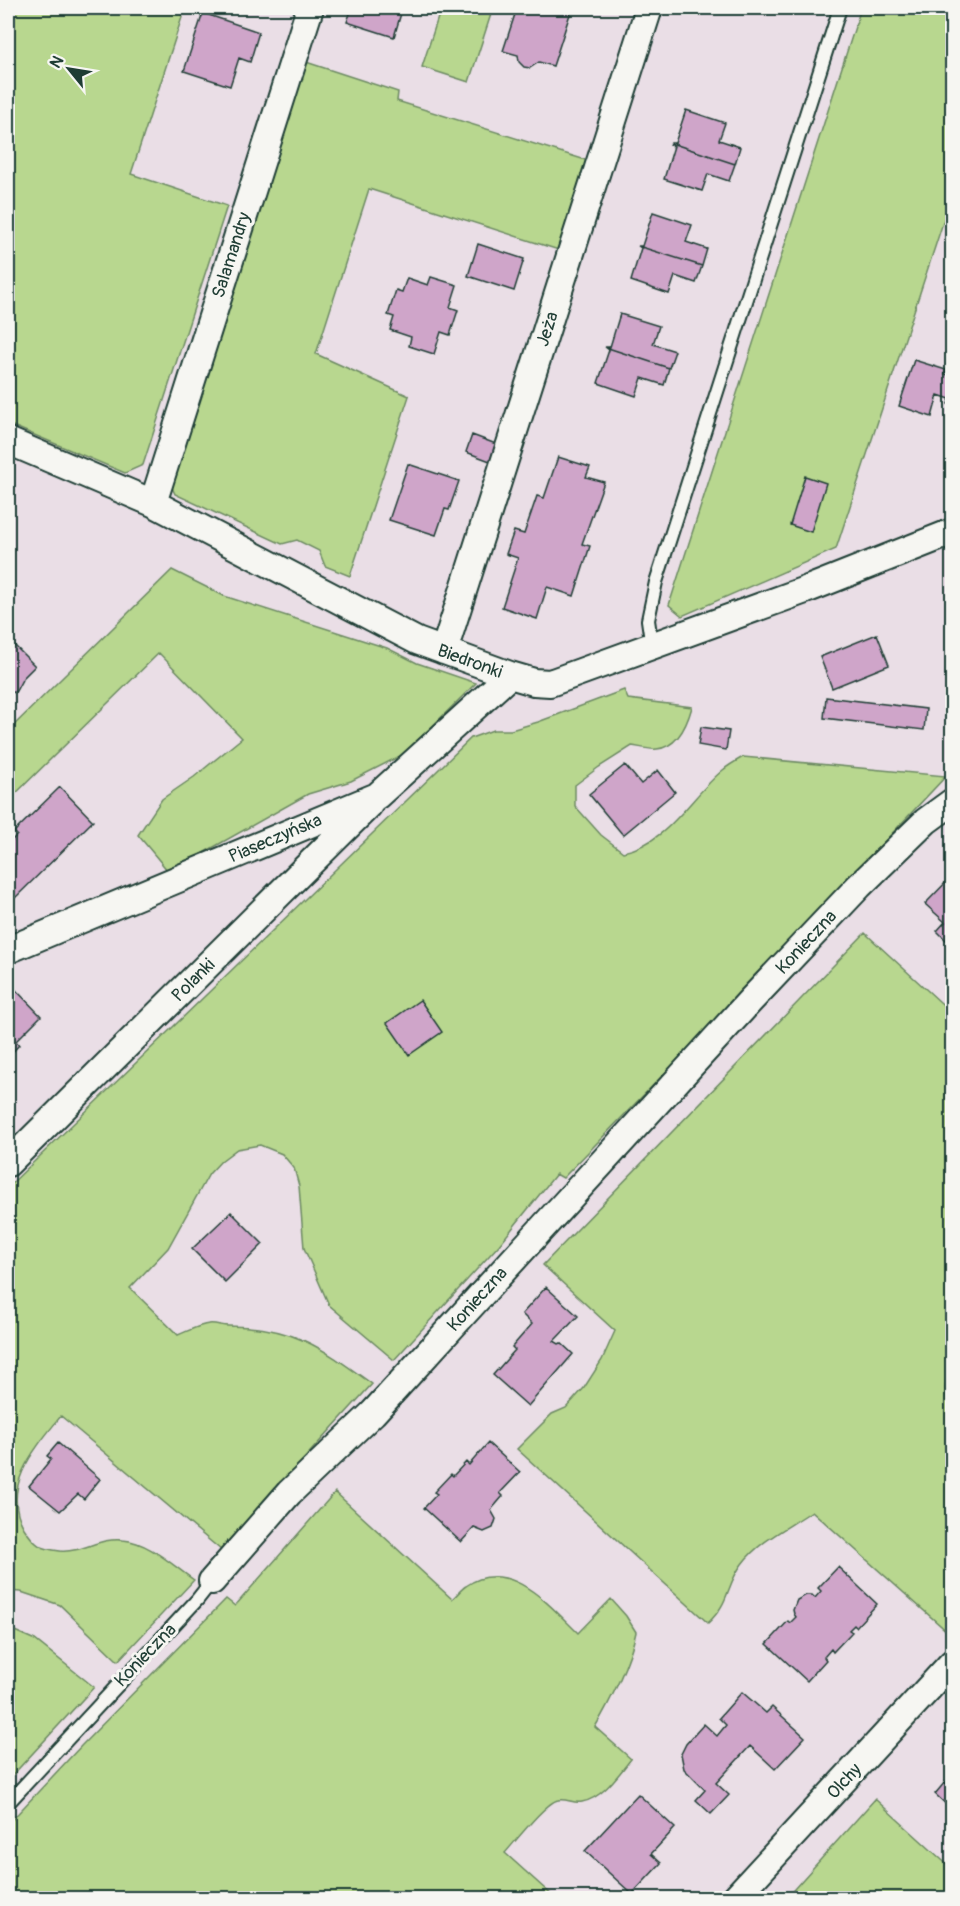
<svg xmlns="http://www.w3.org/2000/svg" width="960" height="1906" viewBox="0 0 960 1906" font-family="Pangolin,sans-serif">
<rect width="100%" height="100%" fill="#eadee6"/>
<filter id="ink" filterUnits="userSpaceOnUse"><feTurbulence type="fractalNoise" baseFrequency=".0167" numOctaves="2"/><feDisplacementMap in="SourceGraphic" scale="12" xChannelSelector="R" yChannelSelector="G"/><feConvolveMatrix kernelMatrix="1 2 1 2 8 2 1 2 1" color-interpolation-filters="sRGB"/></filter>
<g filter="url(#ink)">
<path fill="#b8d78f" stroke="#6c8a62" stroke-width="1.5" d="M8 8H185L131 174 227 206 143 465 125 473 8 424Z
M441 8H493L469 82 422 67Z
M861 8H952V195L836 549 682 616 669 605Z
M306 62 398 92 397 101 592 162 565 252 369 189 316 354 409 396 350 576 325 566 319 551 297 540 282 544 175 494 170 483Z
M172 570 224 596 387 648 417 663 476 683 404 754 351 781 308 794 180 866 168 871 138 835 162 799 194 777 242 738 159 653 8 801V731Z
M624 690 628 699 692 707C687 725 678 747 657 749 649 750 640 747 632 746L599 767 575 785V806L601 835 623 852C667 844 690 797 723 770 729 765 736 761 743 757L946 776 726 1010 563 1178 556 1174 499 1245 394 1360 329 1305 304 1248 299 1186 294 1168 282 1154 260 1145 237 1149 221 1161 209 1174 168 1248 130 1288 178 1335C188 1331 199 1325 209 1324 215 1323 222 1326 228 1326 293 1326 321 1347 372 1384L221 1550 61 1416C36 1447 0 1487 24 1528 35 1545 40 1549 60 1551 82 1553 100 1537 123 1540 149 1542 172 1565 194 1580L118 1661 60 1605 21 1592 8 1591V1187L471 738 493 730H511L538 722Z
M865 933 952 1013V1367C943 1380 943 1397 952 1409V1628L949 1633 812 1511C789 1527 759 1541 742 1564 726 1585 730 1603 708 1623L517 1449 552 1414 566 1408 584 1388 602 1360 615 1331 543 1265Z
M335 1492 452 1599C457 1595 461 1589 466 1586 509 1556 550 1606 578 1633L611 1599 626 1616 636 1632C630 1661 611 1701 595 1727L631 1759C618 1775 603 1798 582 1802 574 1804 566 1798 558 1800 546 1802 515 1842 505 1853L555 1898H8V1824L82 1745 226 1599 235 1606Z
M8 1628 35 1640 94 1687 8 1780Z
M875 1799 952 1869V1898H786Z"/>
<path fill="#cfa5c9" stroke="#1f3d34" stroke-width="1.5" d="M352 8H397L402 10 394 37 347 22Z
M517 8H567L566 10 571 11 553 66 539 62 530 68 524 67 519 62 518 55 503 51Z
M203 13 259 32 250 62 239 58 230 86 184 71Z
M686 110 725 123 719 140 740 147 735 164 671 143H675Z
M671 143 735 164 729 181 708 174 702 191 664 179 674 146 670 145Z
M653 212 692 225 686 242 707 249 702 266 638 246H642Z
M478 244 524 259 514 291 468 276Z
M638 246 702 266 696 283 675 276 669 294 631 281 641 248Z
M431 277 457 285 450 307 458 310 450 335 441 332 434 354 409 346 411 337 390 330 394 317 388 315 396 290 402 292 407 278 428 285Z
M620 314 659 326 653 344 675 351 669 368 605 347H610Z
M605 347 669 368 664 385 642 378 636 396 598 383 609 350Z
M914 360 946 370 945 374 952 376V406L948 404 950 399 938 395 932 417 899 406Z
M472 435 496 444 490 461 466 452Z
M558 457 590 467 586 477 604 482 582 544 590 546 574 596 547 587 537 619 502 607 518 558 506 554 514 531 524 534 537 496 544 498Z
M408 464 459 481 449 510 445 509 436 535 389 520Z
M805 476 826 483 811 532 790 525Z
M877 634 889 665 832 688 820 657Z
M8 639 35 666 23 678 16 691 8 695Z
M826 697 926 709 924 730 824 718Z
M701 727 729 731 726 750 698 745Z
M625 765 641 784 658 770 675 792 623 835 589 794Z
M60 787 93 821 14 899 8 892V844L17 835 14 832Z
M952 876V946L937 931 945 922 925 904Z
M13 987 41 1016 16 1041 19 1045 8 1057V992Z
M420 1000 442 1032 409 1055 387 1023Z
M231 1212 263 1244 225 1282 192 1249Z
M546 1287 578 1316 554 1341 559 1344 561 1343 573 1354 528 1406 493 1375 515 1350 512 1347 532 1324 522 1314Z
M58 1443 100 1479 84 1499 78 1494 60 1511 29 1486 51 1459 47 1456Z
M488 1443 520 1472 500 1493 503 1496 491 1510 496 1519 493 1528 484 1532 474 1528 461 1542 424 1508 437 1494 434 1492 451 1474 453 1476 466 1462 469 1465Z
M838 1567 877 1604 856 1627 854 1625 849 1630 852 1632 833 1652 831 1649 824 1657 826 1660 807 1681 767 1644 788 1621 790 1623 796 1617 794 1614 793 1610 797 1600 806 1595H812L815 1598 821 1591 818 1588Z
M742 1692 766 1713 772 1707 805 1737 775 1769 750 1746 716 1783 729 1795 711 1814 696 1800 705 1790 684 1769 681 1754 686 1744 704 1724 717 1736 726 1725 719 1718Z
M952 1781V1817L948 1812 951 1809 935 1794 945 1782 949 1786Z
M638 1794 675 1828 651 1854 661 1863 632 1894 585 1851Z"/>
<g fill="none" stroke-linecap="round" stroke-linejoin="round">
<defs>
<path id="service" d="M652 647 648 620 656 582 840 8
M8 1803 197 1600 212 1581"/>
<path id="minor" d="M8 441 153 503 417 641 510 675 534 682 550 683 808 589 952 532
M153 503 310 8
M444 651 649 8
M8 950 377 796 510 675
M8 1163 369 805
M212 1581 289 1493 373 1413 750 1001 859 886 926 821 952 802
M735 1898 952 1663"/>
</defs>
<use href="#service" stroke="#1f3d34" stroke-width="16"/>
<use href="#minor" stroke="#1f3d34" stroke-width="30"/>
<use href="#service" stroke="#f6f6f2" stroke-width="12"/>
<use href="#minor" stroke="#f6f6f2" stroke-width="26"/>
</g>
</g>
<g text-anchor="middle" stroke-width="6" stroke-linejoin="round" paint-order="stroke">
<g font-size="18" fill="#1f3d34" stroke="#f6f6f2">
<text transform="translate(231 255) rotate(-72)" y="6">Salamandry</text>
<text transform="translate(547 329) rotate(-72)" y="6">Jeża</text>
<text transform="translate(470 661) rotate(20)" y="6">Biedronki</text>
<text transform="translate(275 838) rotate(-23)" y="6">Piaseczyńska</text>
<text transform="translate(806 942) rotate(-47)" y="6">Konieczna</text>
<text transform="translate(193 980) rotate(-45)" y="6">Polanki</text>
<text transform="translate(477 1299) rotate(-48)" y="6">Konieczna</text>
<text transform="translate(145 1655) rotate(-46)" y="6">Konieczna</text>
<text transform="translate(844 1781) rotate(-47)" y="6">Olchy</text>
</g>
</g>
<rect width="960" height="1906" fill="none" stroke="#f6f6f2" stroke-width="30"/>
<rect x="15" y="15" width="930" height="1876" fill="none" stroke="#1f3d34" stroke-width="2" filter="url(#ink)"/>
<g transform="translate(69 69) rotate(300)" stroke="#f6f6f2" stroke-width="4.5" paint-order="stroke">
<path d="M0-4.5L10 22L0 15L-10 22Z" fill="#1f3d34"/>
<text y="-9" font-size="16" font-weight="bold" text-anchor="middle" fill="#1f3d34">N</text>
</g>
</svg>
